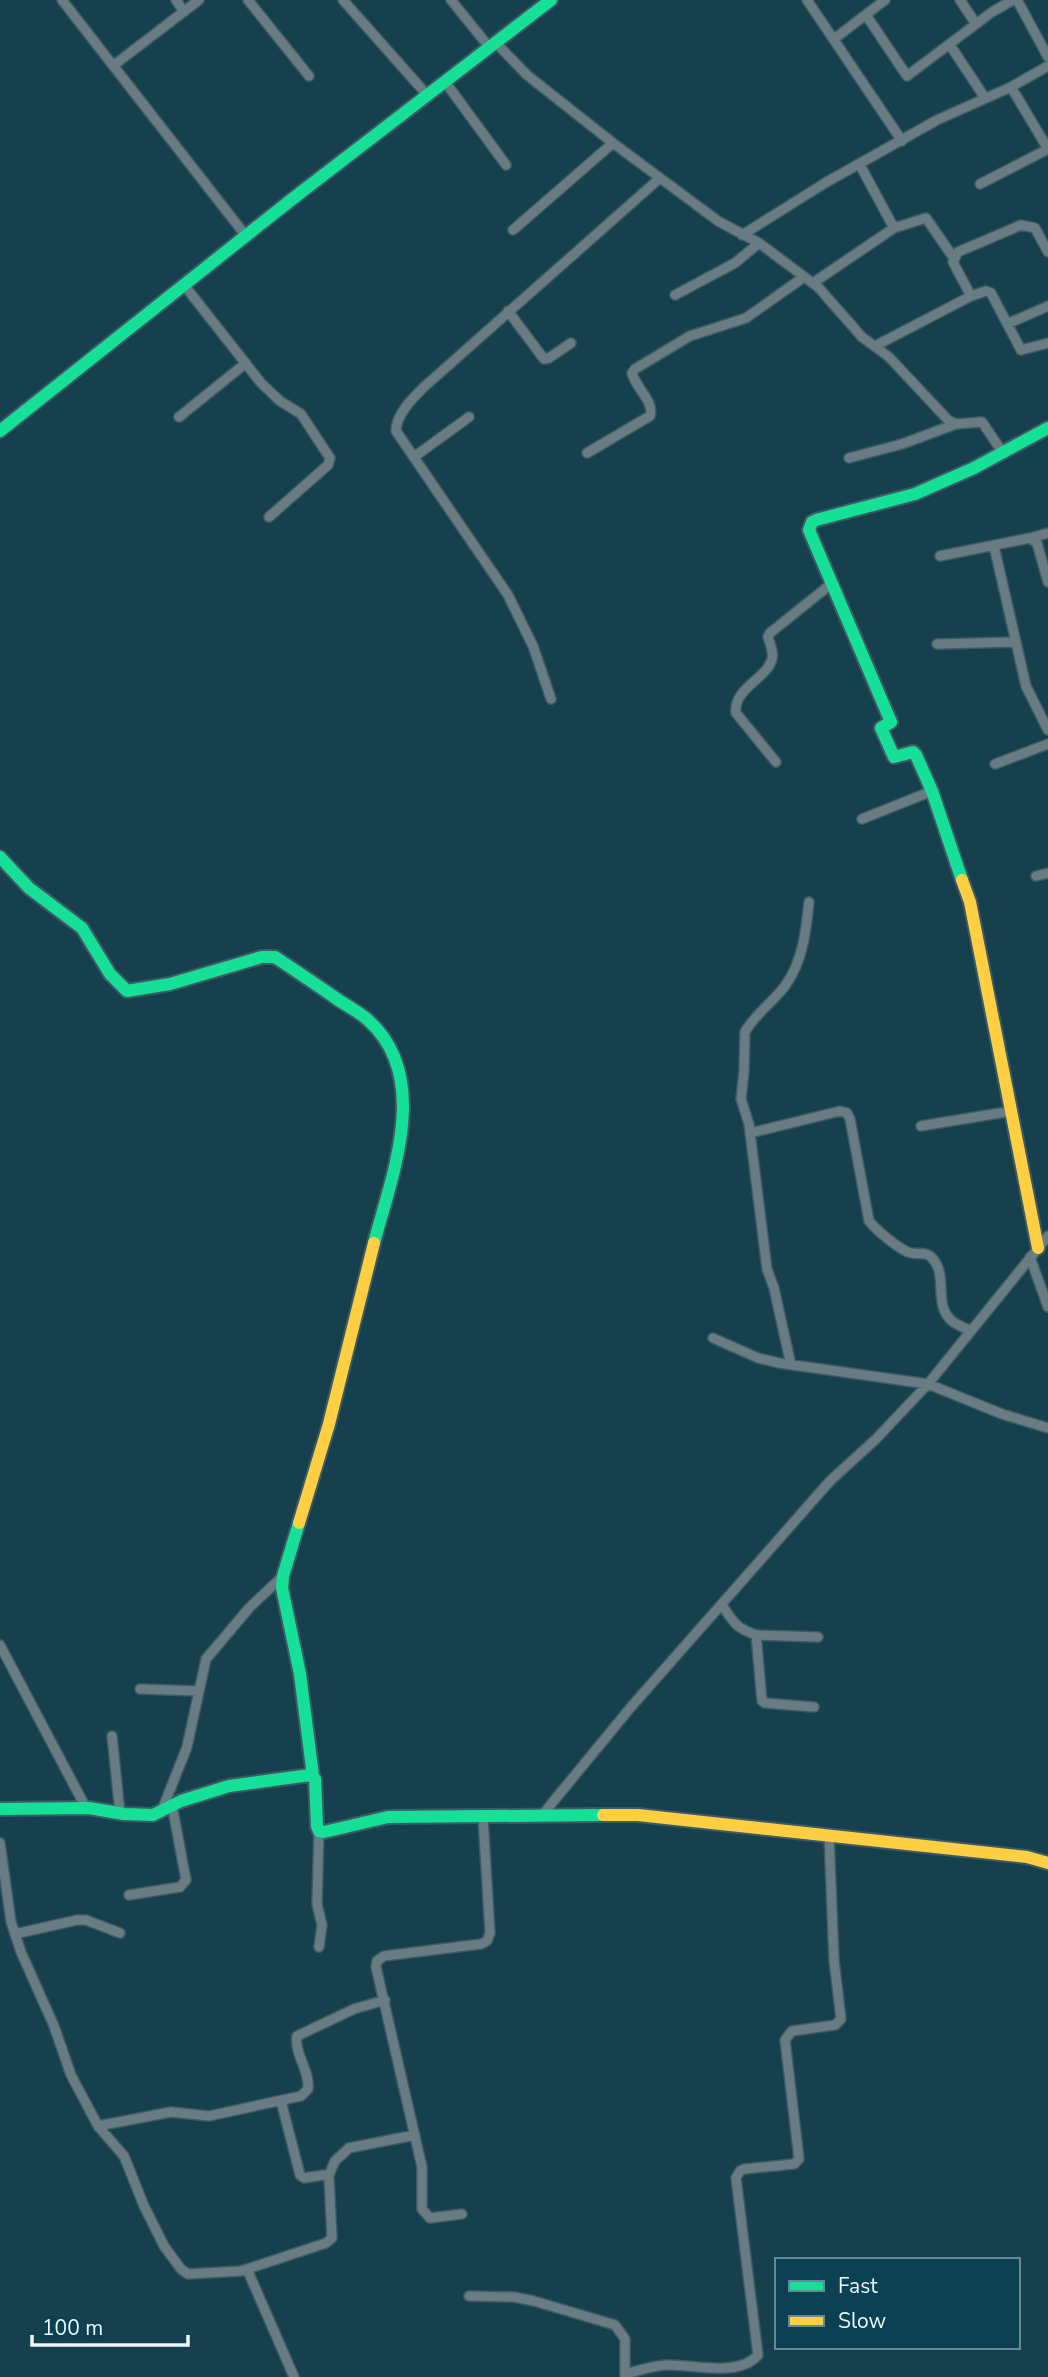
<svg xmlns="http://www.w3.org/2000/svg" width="1048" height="2377" viewBox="0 0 1048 2377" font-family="'Nunito Sans',sans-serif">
<rect width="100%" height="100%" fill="#17404e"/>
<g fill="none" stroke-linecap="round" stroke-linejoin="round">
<defs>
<path id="street" d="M62 0 246 236
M176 0 184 12
M248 0 309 76
M343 0 428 96
M451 0 490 48
M807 0 902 141
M960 0 976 24
M1017 0 1048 57
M866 15 907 76 992 12 1013 0
M834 39 885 0
M496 43 527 75 613 143 718 221 759 243 818 287 862 337 889 357 948 420 956 424 982 422 1003 453
M950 45 985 98
M114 65 199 0
M446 83 506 165
M1011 87 1048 149
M980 184 1048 149
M894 228 926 218 953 257
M513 230 613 143
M742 235 825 183 937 120 1011 87 1048 66
M813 283 894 228 860 165
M184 285 261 383 280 401 301 414 330 458 328 465 269 517
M675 295 735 263 759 243
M971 296 953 262 958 252 1021 225 1035 228 1048 252
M508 311 544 359 549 358 571 343
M1007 324 1048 306
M875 346 971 296 986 291 991 293 1021 350 1048 343
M179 417 246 363
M587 453 650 416C655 402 635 387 632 373L635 369 690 336 746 318 804 277
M414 457 469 417
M849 458 902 444 956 424
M1030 538 1048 533
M994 546 1026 686 1048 730
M940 556 1030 538 1037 543 1048 582
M937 644 1016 642
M551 699 533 646 508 595 396 431C396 414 413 398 424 387L660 178
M776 762 736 713C733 688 767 679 772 659 774 652 770 644 768 637L770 633 831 584
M995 764 1048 744
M862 819 932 791
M1036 876 1048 873
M921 1126 1012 1111
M750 1133 840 1111 847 1113 850 1119 869 1221C876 1230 898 1248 908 1252 918 1256 926 1250 933 1259 948 1276 933 1305 952 1321 957 1325 965 1328 971 1331
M1030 1257 1048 1307
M713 1338 758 1358 779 1363 928 1384 1002 1414 1048 1428
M791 1365 774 1288 767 1269 749 1124 741 1099 744 1071 745 1032C755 1014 773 1002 785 986 803 961 806 931 809 902
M722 1605C733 1622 736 1628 756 1635L818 1637
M756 1635 762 1701 765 1703 814 1707
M0 1645 86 1808
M140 1689 198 1691
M112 1736 120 1813
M162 1810 187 1747 206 1659 250 1607 283 1576
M543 1814 631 1707 830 1481 876 1439 928 1384 1048 1236
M0 1843 11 1922 21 1952 54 2026 71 2075 98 2126 124 2156 144 2206 164 2246 181 2269 188 2274 241 2271 326 2243 332 2238 329 2178 324 2175 304 2178 300 2175 281 2101
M129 1895 180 1887 186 1880 172 1805
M15 1934 77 1920H86L120 1933
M319 1947 322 1925 317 1904 319 1831
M98 2126 171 2112 209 2116 301 2096 308 2089C310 2070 294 2054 297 2036L354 2009 385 2000
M328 2177 335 2161 349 2148 415 2135
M462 2214 430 2218 422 2209V2167L376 1967 377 1961 384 1956 481 1944 487 1941 490 1933 483 1818
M247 2269 294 2377
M469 2296 514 2297 534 2301 615 2325 625 2339V2377
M625 2374C638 2371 653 2365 668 2365 697 2365 739 2377 758 2355L736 2178 740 2171 744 2169 794 2164 799 2159 785 2040 792 2031 835 2025 841 2019 834 1960 829 1835"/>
<path id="fast" d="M0 431 291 200 551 0
M0 857 29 888 82 928 110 974 127 991 170 984 262 957H275C296 971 317 985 337 999 347 1006 359 1012 368 1020 432 1077 392 1175 374 1243
M962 880 932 791 916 755 913 752 894 757 881 728 891 722 809 530 812 522 816 520 915 494 974 468 1048 428
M299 1523 283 1576 282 1588 300 1674 313 1776
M0 1809 89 1808 124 1814 153 1815 181 1801 229 1786 310 1775 315 1779 317 1826 319 1831 324 1832 388 1817 603 1815"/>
<path id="slow" d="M962 880 970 902 1038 1248
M299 1523 329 1424 374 1243
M603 1815H638L1027 1857 1048 1863"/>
</defs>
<use href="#street" stroke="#3d5b65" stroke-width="12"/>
<use href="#fast" stroke="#3d5b65" stroke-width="16"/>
<use href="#slow" stroke="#3d5b65" stroke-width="16"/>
<use href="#street" stroke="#6a7c83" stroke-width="9"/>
<use href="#fast" stroke="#16e098" stroke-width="12"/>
<use href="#slow" stroke="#ffcf43" stroke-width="12"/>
</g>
<rect x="775" y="2258" width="245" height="91" fill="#0c4053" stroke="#658997" stroke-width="2"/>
<rect x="789" y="2281" width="35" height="10" fill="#16e098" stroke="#658997" stroke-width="2"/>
<text x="838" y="2293" font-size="21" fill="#eaf7fd">Fast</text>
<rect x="789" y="2316" width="35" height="10" fill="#ffcf43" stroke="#658997" stroke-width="2"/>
<text x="838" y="2328" font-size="21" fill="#eaf7fd">Slow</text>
<path d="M32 2335v10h156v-10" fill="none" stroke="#eaf7fd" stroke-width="3.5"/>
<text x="42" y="2335" font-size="21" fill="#eaf7fd" stroke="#0c4053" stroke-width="5" paint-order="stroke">100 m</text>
</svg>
